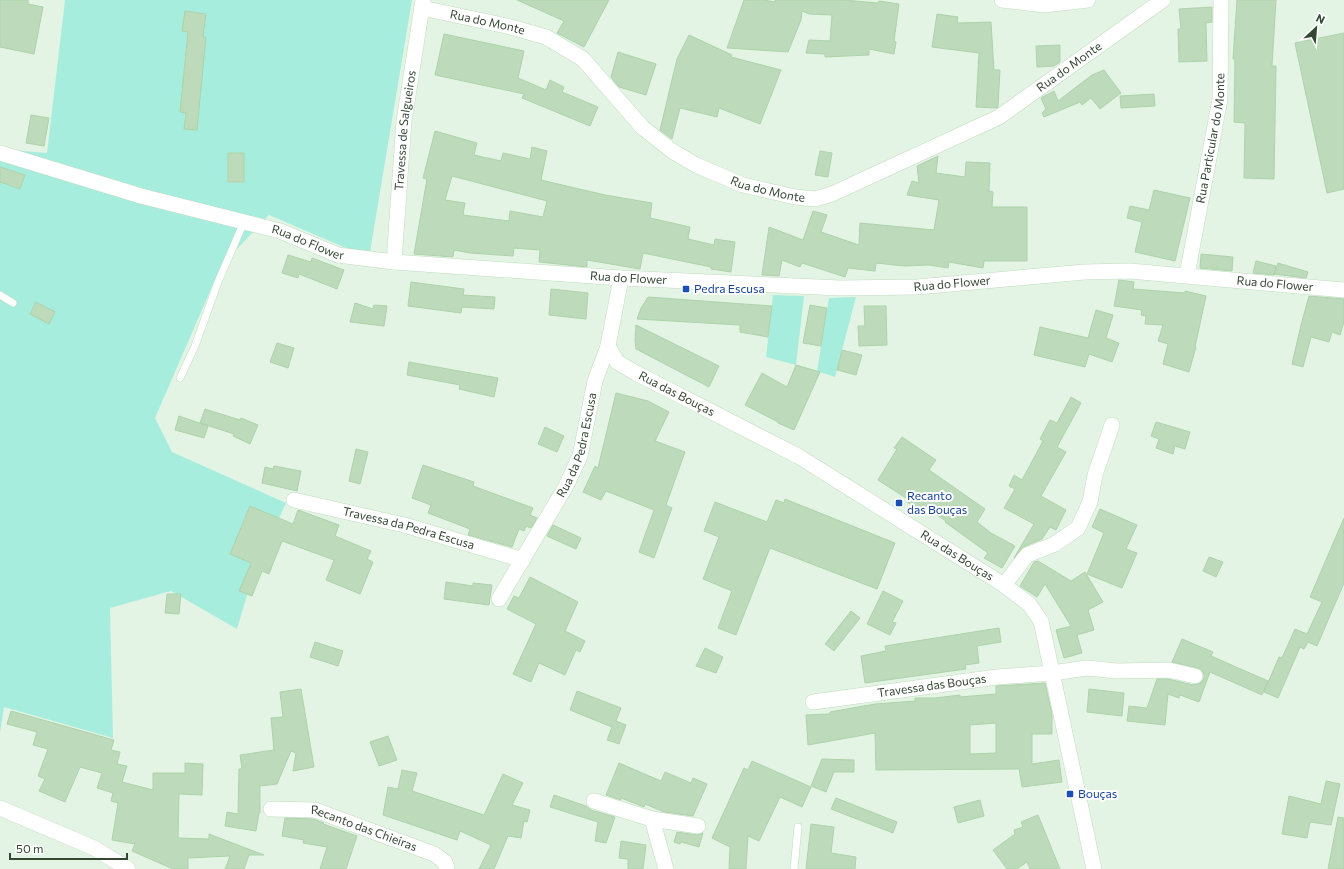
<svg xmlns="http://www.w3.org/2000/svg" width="1344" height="869" viewBox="0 0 1344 869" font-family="Commissioner,sans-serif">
<rect width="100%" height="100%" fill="#e4f4e4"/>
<path fill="#a7edde" d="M65 0H412L370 252 346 248 269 215 221 266 155 418 172 452 286 503 253 575 237 629 171 591 110 608 113 738 4 707 0 733V149L47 153Z
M773 295 804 296 796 365 766 357Z
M856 297 835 377 817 371 829 298Z"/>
<path fill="#bddabb" stroke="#add3aa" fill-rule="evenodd" d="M0 0H28V4L43 7 34 54 0 47Z
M517 0H609L584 47 557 33 564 21Z
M744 0H764L775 2V0H843L878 3 879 1 899 4 894 41 896 42 894 54 869 49V55L825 57V54L806 53 809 40 830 41 832 15 809 14 802 11 801 20 788 52 727 48Z
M1237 0H1276L1272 66H1276L1274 179 1244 178 1245 123 1234 122 1235 59H1233Z
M1212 7V22L1206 23 1207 61 1179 62 1178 29H1181L1179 9Z
M185 11 206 14 203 37H206L197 130 184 129 186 113 180 112 188 32 182 31Z
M937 14 958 17 957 23 991 22 994 70H1000L998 107 997 108 976 107 979 53 932 47Z
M1344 33V189L1327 193 1295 43Z
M444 34 524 51 518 78 546 90 550 80 564 87 562 92 598 107 590 126 522 98 524 94 435 75Z
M689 35 732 55 731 57 781 70 760 124 719 108 717 117 680 108 672 139 660 130 677 59Z
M1060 45V62L1054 66 1037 67 1036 46Z
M618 52 656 64 646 95 619 87 611 77Z
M1104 70 1121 93 1100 109 1091 98 1082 105 1080 102 1044 117 1042 113 1046 109 1041 98 1054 91 1058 101 1092 75Z
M1154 94 1155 106 1121 108 1120 96Z
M31 115 49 118 44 146 26 143Z
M435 131 477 143 474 155 501 161 503 153 530 159 532 147 547 151 541 180 605 195 652 203 650 218 690 227 688 239 714 245 715 239 735 242 731 272 711 269V267L643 253 640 269 587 260V267L539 262 540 250 514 248 513 256 470 253 454 250 453 257 414 254 427 179 423 178ZM452 176 547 201 543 217 510 211 509 221 463 215 465 203 445 200Z
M820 151 832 153 828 177 815 175Z
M228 153H244V182H228Z
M938 156 936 173 965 177 966 162 990 163 989 191 993 192 992 207H1027V261H984L983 268 949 262 948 268 929 265 904 266 876 263 875 271 848 268 845 277 802 263 800 267 782 260 779 276 762 275 769 227 803 240 813 211 827 215 821 232 859 245 860 223 934 230 939 200 907 195 912 181 919 183 917 166Z
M0 167 25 175 20 189 0 182Z
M1154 190 1190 198 1175 261 1135 252 1142 222 1127 218 1130 206 1149 210Z
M1201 254 1233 257 1232 271 1200 268Z
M288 255 311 262 312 258 344 270 337 289 299 274 298 278 282 273Z
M1256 261 1276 266 1274 275 1253 273Z
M1278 263 1308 272 1306 278 1274 274Z
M1119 280 1134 282 1133 289 1185 293V291L1206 296 1195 347H1196L1189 372 1163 364 1168 344 1158 341 1163 325 1145 324 1146 316 1141 315 1142 310 1114 306Z
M411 282 464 289 463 295 495 297 494 309 462 307 461 313 408 306Z
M551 289 588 293 586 319 549 315Z
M1309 296 1344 299V322L1340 335 1332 332 1329 342 1311 337 1303 367 1292 364 1301 325Z
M648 297 772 306 768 337 740 332V325L637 319 641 308Z
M36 302 55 312 49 324 30 314Z
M355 303 373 309 374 305 387 306 384 326 350 322Z
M810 305 827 308 821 346 803 343Z
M864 306H886L887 345 859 346 858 326H865Z
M1096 310 1113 315 1106 338 1119 343 1112 362 1089 354 1085 367 1034 355 1040 327 1088 338Z
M636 325 719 366 709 387 636 349 635 340Z
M277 343 294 348 288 368 270 362Z
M842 350 862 355 856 375 837 370Z
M409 362 498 378 494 397 459 389 460 385 407 375Z
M796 365 820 372 794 430 778 423V422L745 405 762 373 787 387Z
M616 393 648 401 669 412 655 441 685 452 666 505 672 508 654 558 639 552 654 510 606 491 601 500 583 492 595 466 598 468Z
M1071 397 1081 403 1057 447 1066 452 1041 496 1066 510 1056 530 1050 527 1042 539 1023 547 1014 558 1034 524 1004 508 1015 489 1009 486 1014 475 1022 480 1043 441 1040 439 1050 420 1057 423Z
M205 409 240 420 241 418 258 425 250 444 233 436 234 434 200 423Z
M179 416 208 426 204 438 175 430Z
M1156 422 1190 432 1185 449 1175 446 1173 454 1156 448 1159 439 1151 436Z
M545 427 564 436 557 452 538 444Z
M902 437 936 460 929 470 985 509 977 522 991 533 1015 546 1002 568 984 558 988 553 945 522 946 521 926 508 923 513 907 502 909 500 878 480 897 449 894 448Z
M356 449 368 452 360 484 349 481Z
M423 465 474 482 473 486 533 508 530 515 537 518 531 528 526 526 524 531 519 529 512 547 468 535 470 529 428 513 431 505 412 498Z
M274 466 301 471 297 491 262 483 265 467 273 469Z
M785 499 895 543 877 589 770 548 736 635 718 628 732 591 703 579 719 537 704 531 715 502 767 522 776 500 784 503Z
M250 506 293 524 298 510 339 525 335 536 371 551 367 559 373 562 360 594 326 580 334 560 282 541 269 574 262 571 252 596 239 591 251 563 230 554Z
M1100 509 1137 525 1126 549 1137 553 1122 588 1087 574 1104 533 1092 527Z
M1344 518V583L1317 646 1308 642 1304 649 1300 647 1278 698 1264 692 1279 657 1282 658 1295 629 1307 634 1322 602 1310 597Z
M553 525 581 538 576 549 547 536Z
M1209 557 1223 562 1216 577 1203 571Z
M1038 561 1071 581 1085 572 1103 602 1088 610 1094 630 1077 635 1082 653 1064 658 1056 630 1071 626 1045 584 1037 597 1020 586 1034 562Z
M530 577 578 602 565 631 585 641 580 652 576 650 565 675 539 663 531 682 513 674 536 624 507 609 514 596 519 598Z
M446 582 473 586V583L492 585 489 605 444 599Z
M883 591 903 601 892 622 896 623 890 635 867 624Z
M167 594H181L179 614 165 613Z
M851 611 860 618 834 651 825 644Z
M999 628 1001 642 977 646 979 663 965 665 966 669 865 683 861 656 886 651 885 646Z
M1182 639 1213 652 1211 656 1268 681 1262 695 1210 672 1199 702 1180 695 1179 698 1168 694 1165 725 1127 721 1129 706 1147 708 1157 679H1168L1193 685 1198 684 1202 682 1204 678V674L1201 669 1172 662Z
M315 642 343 651 338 666 310 657Z
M705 648 723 657 716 673 696 666Z
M1045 683 1052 714V734H1032V764L1059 760 1062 782 1022 787 1019 769 876 770 875 733 808 745 806 715 830 714V712L875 704 915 701V698H935L960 695V697L996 694V686ZM996 723V753L970 754V725Z
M301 689 314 767 293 771 296 753 291 751 277 784 260 786V813H259L256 831 225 826 227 812 238 814 239 769H242L240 755 274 750 271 718 283 717 280 692Z
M1089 689 1124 693 1122 716 1087 712Z
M577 691 621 708 616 721 626 725 619 744 607 740 612 727 570 710Z
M11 711 114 740 111 750 120 752 117 764 127 766 122 782 153 790V773H185V763L203 764 202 795 179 794 178 838 209 839V834L264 855H249L244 869H225L230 856 188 858V869H173L132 851 135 844 112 840 118 803 111 801 113 793 97 788 102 773 80 767 65 802 39 791 45 779 38 776 48 749 33 745 37 732 7 724Z
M388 736 397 760 379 766 370 742Z
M822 759 854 760V772H834L826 792 811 786Z
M752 761 811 787 802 807 780 797 759 841 748 836 746 869H729L730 847 712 838 744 768 748 770Z
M619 763 661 781 665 772 691 783 693 778 707 784 693 816 664 812 645 804 644 807 621 798V800L606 795Z
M402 770 417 773 412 791 484 815 503 774 523 783 512 805 530 810 527 822 524 821 521 838 508 836 494 869H479L491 845 460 831 457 840 383 815 388 787 398 789Z
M1326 781 1340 784 1331 825 1310 822 1307 838 1282 834 1289 796 1321 804Z
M554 795 586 806 591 810 615 817 606 843 595 841 598 822 550 807Z
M836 798 897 822 893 833 831 809Z
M980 800 984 816 958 823 954 807Z
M1038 815 1060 869H1030L1027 862 1017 869H1007L993 850 1015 834 1014 830 1023 827 1021 822Z
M1338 817 1344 818V869H1328Z
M285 818 313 819 324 823 323 824 357 836 346 869H320L327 847 303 843 304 840 282 836Z
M811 824 834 827 831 853 856 857 855 869H806Z
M677 832 697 835 703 833 699 847 681 842 680 844 674 842Z
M621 841 646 845 643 869H628V859L619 858Z"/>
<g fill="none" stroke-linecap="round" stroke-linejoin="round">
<defs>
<path id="lane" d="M0 295 13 303
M180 378 195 346 218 282 244 222
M794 869 798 827"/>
<g id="street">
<path d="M1002 0 1044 5 1088 0"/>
<path id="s1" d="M422 8 511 27 546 37 583 59 642 127 672 151 696 165 743 185 795 197 815 199 832 194 999 117 1163 0"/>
<path id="s2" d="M0 153 141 196 280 231 338 255 394 262 621 278 840 288 917 287 1084 272 1130 271 1344 290"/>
<path id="s3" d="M394 262 404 121 423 0"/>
<path id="s4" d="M1187 275 1220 99 1221 0"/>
<path id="s5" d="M608 346 617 362 636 373 798 456 1004 585 1029 604 1041 621 1094 869"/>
<path id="s6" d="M294 500 404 525 523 560"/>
<path d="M1004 585 1027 555 1055 544 1078 528 1090 502 1095 475 1112 425"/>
<path id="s7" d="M499 599 566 486 580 456 595 381 608 346 621 278"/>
<path id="s8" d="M813 702 997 677 1052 673 1087 668 1117 671 1169 670 1195 676"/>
<path d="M594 801 652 819 698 826"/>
<path d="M0 808 94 848 128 869"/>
<path id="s9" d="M271 809 315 810 434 854 445 862 447 869"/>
<path d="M652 819 666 869"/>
</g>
</defs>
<use href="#lane" stroke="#c0dcbf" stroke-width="8"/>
<use href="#street" stroke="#c0dcbf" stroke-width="16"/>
<use href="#lane" stroke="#fff" stroke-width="7"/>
<use href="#street" stroke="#fff" stroke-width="15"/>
</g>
<g fill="#1a4fb4" stroke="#fff" stroke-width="1.5">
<rect x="682" y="285" width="8" height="8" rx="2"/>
<rect x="895" y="499" width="8" height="8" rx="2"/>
<rect x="1066" y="790" width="8" height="8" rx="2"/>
</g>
<g text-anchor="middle" stroke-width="4" stroke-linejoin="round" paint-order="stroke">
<g font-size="12" fill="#344733" stroke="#fff">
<text dy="4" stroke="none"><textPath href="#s1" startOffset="67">Rua do Monte</textPath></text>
<text dy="4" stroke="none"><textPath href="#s1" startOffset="739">Rua do Monte</textPath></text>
<text dy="4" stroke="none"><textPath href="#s3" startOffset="132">Travessa de Salgueiros</textPath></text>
<text dy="4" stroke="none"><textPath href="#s4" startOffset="139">Rua Particular do Monte</textPath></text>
<text dy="4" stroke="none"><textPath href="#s1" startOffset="403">Rua do Monte</textPath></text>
<text dy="4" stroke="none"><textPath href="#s2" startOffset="321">Rua do Flower</textPath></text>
<text dy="4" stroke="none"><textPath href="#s2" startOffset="645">Rua do Flower</textPath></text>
<text dy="4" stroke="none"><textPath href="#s2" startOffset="1293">Rua do Flower</textPath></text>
<text dy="4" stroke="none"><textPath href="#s2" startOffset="969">Rua do Flower</textPath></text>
<text dy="4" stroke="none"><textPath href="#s5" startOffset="86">Rua das Bouças</textPath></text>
<text dy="4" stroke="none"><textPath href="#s7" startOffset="174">Rua da Pedra Escusa</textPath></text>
<text dy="4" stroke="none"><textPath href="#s6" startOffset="118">Travessa da Pedra Escusa</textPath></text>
<text dy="4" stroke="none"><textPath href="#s5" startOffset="410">Rua das Bouças</textPath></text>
<text dy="4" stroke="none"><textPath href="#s8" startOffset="120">Travessa das Bouças</textPath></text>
<text dy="4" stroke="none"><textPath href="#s9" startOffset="96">Recanto das Chieiras</textPath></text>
</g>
<g font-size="12" fill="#164399" stroke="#fff" text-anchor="start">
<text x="694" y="293">Pedra Escusa</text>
<text x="907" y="500">Recanto<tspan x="907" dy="14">das Bouças</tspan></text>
<text x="1078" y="798">Bouças</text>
</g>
</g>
<g transform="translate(1316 28) rotate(26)" stroke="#ffffff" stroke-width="3" paint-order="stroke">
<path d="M0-3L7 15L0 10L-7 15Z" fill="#344733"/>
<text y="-6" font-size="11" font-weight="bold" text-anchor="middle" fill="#344733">N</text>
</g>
<path d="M10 853v6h117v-6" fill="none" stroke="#344733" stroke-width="2"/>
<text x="16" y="853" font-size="12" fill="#344733" stroke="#ffffff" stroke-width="3" paint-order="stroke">50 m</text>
</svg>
